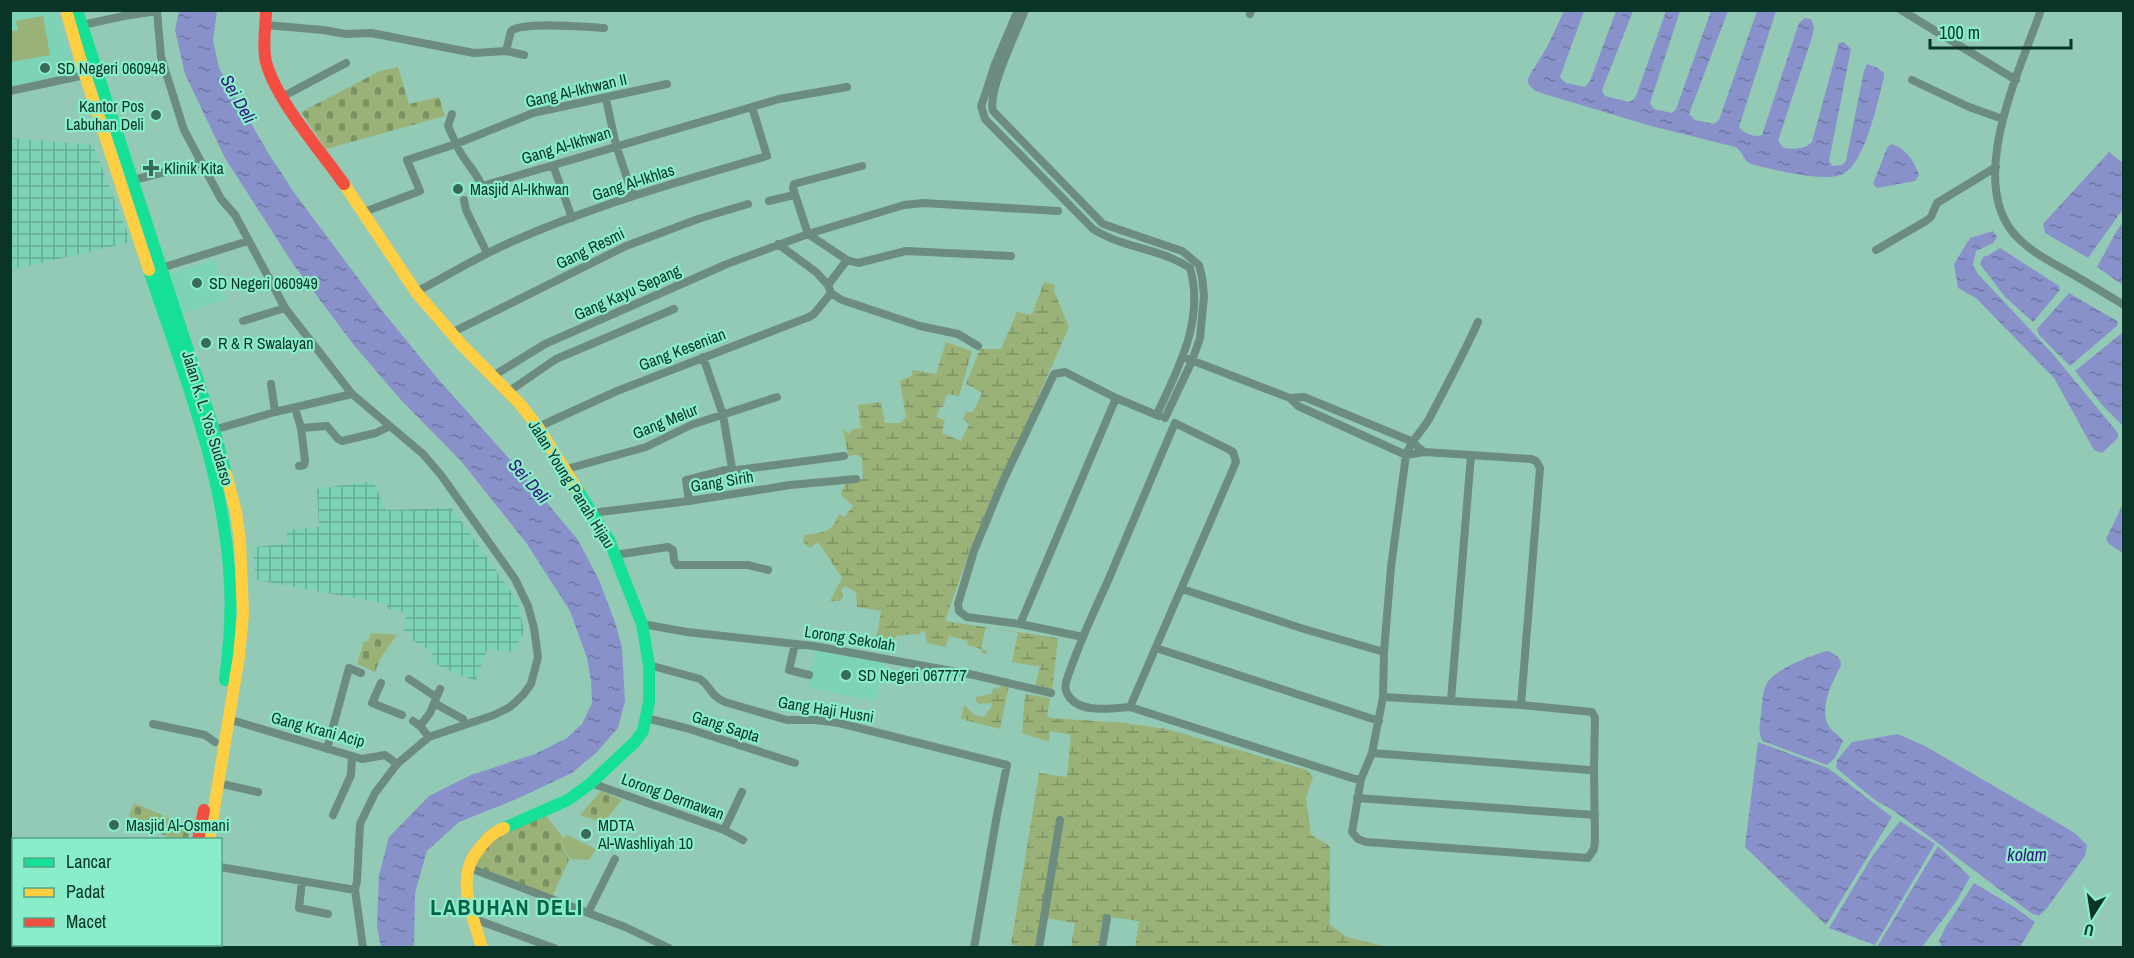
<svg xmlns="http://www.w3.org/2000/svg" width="2134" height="958" viewBox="0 0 2134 958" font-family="'Archivo Narrow',sans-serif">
<defs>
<pattern id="industrial-grid" width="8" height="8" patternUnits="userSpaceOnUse" patternTransform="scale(1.5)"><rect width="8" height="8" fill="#7dd3b5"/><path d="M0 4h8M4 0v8" fill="none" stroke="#64ac93"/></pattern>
<pattern id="wetland-marsh" width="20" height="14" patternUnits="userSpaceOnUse" patternTransform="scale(1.5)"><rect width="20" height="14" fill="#9ab278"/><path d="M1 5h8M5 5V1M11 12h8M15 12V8" fill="none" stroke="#7c9262"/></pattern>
<pattern id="cemetery-stones" width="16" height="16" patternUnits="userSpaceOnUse" patternTransform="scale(1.5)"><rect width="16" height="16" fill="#9ab278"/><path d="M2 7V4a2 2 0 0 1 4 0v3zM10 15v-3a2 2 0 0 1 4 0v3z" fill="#7c9262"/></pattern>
<pattern id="water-ripples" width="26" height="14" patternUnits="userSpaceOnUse" patternTransform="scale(1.5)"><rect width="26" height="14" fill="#8991ca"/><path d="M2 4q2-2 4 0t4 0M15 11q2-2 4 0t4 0" fill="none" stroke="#6e77a4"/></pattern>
</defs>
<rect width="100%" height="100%" fill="#93cab6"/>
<path fill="#7dd3b5" d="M10 11H56L76 72 11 87Z
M215 260 227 300 181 313 169 273Z
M816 648 884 662 876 701 808 688Z"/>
<path fill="url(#industrial-grid)" d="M10 138 93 145 131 242 11 270Z
M373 481 386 510 452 508 518 602 524 631 514 652 487 649 476 681 448 670 429 660 433 652 411 639 412 633 404 631 407 612 387 609V604L256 580 253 547 287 544V530L319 527 317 489Z"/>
<path fill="#9ab278" d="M43 16 50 55 11 62V31L18 30 16 21Z
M567 835 596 849 589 860 570 859 561 841Z"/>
<path fill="url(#wetland-marsh)" d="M1044 282 1055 285 1054 291 1069 327 969 553 945 621 1058 638 1052 691 1035 686 1040 667 1012 662 1018 633 986 627 981 648 987 651V654L982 653 981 649 967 645 968 641 949 636 946 647 927 643 925 632 921 631 919 635 914 634 896 636 894 641 877 637 881 611 857 607 856 592 845 586 841 589 843 595 841 601H830L842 578 818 542 810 548 803 542 804 535C822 533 832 533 839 514L844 517 853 506 841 495 846 481 863 479 862 458 858 455 848 456 843 428 849 434 852 430 859 428 861 430 858 405 881 402 885 423H900L906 417 900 381 911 376 913 370 936 374 946 342 972 351 959 396 947 394 943 407H940L936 417 945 420 942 433 961 441 969 424 963 419 966 412H973L982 393 966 384 980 349H1001L1017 312 1032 315Z
M1001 684 1009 685 1000 729 961 719 964 705 975 715 984 717 991 708 992 703 979 704 976 701V697L991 694 993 689 999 688Z
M1025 694 1050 698 1047 716 1051 718 1125 723 1167 729 1307 770 1313 777 1306 798 1311 835 1330 846V925L1347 937 1388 947H1135L1139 921 1103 916 1098 947H1071L1075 923 1045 918 1064 817 1058 816 1036 947 1011 945 1039 773 1067 777 1071 735 1050 731 1049 742 1022 733Z"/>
<path fill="url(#cemetery-stones)" d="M398 67 409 104 439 97 445 116 326 149 301 112 380 71Z
M371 633 397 635 380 659 375 672 357 664 364 641 368 642Z
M601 791 622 800 603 823 580 815Z
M134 803 190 827 188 839H171L129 816Z
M545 814 563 838 561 841 569 860 552 897 473 866C492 833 512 830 545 814Z"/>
<path fill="url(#water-ripples)" d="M179 11H217L213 40 219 68 267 151 293 191 384 313 438 379 523 474 578 540 599 580 615 622 622 647 625 701 618 728 597 752 572 773 512 801 459 822 427 851 415 893 414 947H381L377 926 379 875 389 837 429 796 471 775 535 754 567 738 582 724 592 703 591 681 587 658 570 611 527 544 461 461 401 400 353 344 293 264 225 158 185 74 175 30Z
M1564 11H1584L1560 77 1566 83 1585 87 1590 81 1616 11H1633L1602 90 1605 96 1629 102 1633 100 1636 96 1666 11H1680L1650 103 1654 109 1672 113 1676 109 1711 11H1728L1689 114 1695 120 1714 124 1719 120 1757 11H1776L1739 127C1743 133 1755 138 1762 135L1799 23 1805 18 1811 19 1814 26 1813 34 1778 141 1784 148C1795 149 1804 150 1812 142L1839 43 1844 42 1851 49 1829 161 1832 166 1842 165 1846 161 1864 71 1867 64 1878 68 1884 73V78C1877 102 1866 162 1843 174 1826 183 1770 169 1751 164 1743 161 1743 151 1735 147L1651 126 1538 92C1532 88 1527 86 1528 78L1547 47Z
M1891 144C1905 147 1915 162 1919 175L1915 181 1877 188 1873 184 1887 148Z
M2109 152 2123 163V209L2088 258 2045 233 2043 224Z
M2123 222V285L2097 267 2116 232Z
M1993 231 1997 237 1993 243 1976 251 1973 265 1977 273 2052 353 2118 433V438L2102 453 2094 450 2054 378 1976 298 1958 288 1954 264 1970 238Z
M2000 248 2059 286 2060 290 2033 322 2005 297 1980 264 1983 257 1989 255Z
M2069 293 2117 321 2118 325 2070 366 2039 335 2037 329Z
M2123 332V426L2103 406 2075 371Z
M2123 504 2124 553H2123L2109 544 2106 539Z
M1827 651C1834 653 1841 657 1841 665 1833 682 1818 707 1829 727 1833 732 1840 736 1843 741L1835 758 1827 765 1763 741C1757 732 1760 723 1761 714 1762 705 1762 693 1766 685 1772 670 1812 655 1827 651Z
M1898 734 1925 746 2063 826 2075 833 2087 845 2085 856 2047 908 2039 916 2031 913 1927 835 1891 809 1875 800 1836 768 1837 760 1852 742Z
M1758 742 1828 768 1892 817 1826 925 1745 847Z
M1900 821 1935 844 1875 945 1829 928 1873 855Z
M1938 846 1970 877 1956 902 1922 947H1877Z
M1974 883 2016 908 2035 922 2020 947 1942 948 1939 941 1945 928Z"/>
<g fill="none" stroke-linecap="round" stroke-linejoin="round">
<path stroke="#6d8c80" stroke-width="8" d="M157 10 161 57 184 130 221 199 235 215 285 308 352 394 423 454 441 475 515 579 528 606 534 628 538 657 531 684 523 695 510 707 494 715 429 737 397 764 375 793 360 824 357 881 355 890 363 948
M1018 10 995 64 984 98 981 106 985 119 1093 229C1122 248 1160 248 1190 268 1205 320 1178 369 1157 414
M1025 10C1017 31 987 92 993 111L1103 224 1182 251 1199 265 1202 277 1204 296 1200 338 1192 361 1165 418
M1901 10 2016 80
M2041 10C2020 70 1963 186 2019 239 2032 252 2049 261 2065 270 2085 281 2104 293 2124 305
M1250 14 1251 10
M82 25 124 16 157 11
M266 25 323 30 346 34 371 33 474 53 506 51 511 31C523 21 585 27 604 28
M506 51 524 55
M1912 80 1969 107 2003 119
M10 91 85 75
M282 97 346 63
M606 99 616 145 633 196
M452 114 448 126 456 144 533 113 667 84
M553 165 572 218
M862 166 794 184 793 188 808 234 847 260 858 263 906 251 1011 256
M133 180 201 163
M464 200 466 210 487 253
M769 201 794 195
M364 212 420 191 407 160 456 144C464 162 474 168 482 186L779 99 847 87
M778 244 816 272 828 285 831 293 842 300 920 326 958 334 978 346
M1876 250 1926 221 1931 217 1937 203 1996 167
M161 268 248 241
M828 285 847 260
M416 292C447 276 477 257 509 243 592 206 680 181 767 156L752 107
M243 321 285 308
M451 333 626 246 698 219 748 204
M1183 357 1290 398 1298 406 1406 455 1424 452 1471 455 1451 700
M493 376 545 344 727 264 808 234 904 205 923 203 1058 211
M271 384 275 412
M508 392 556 359 674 309
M1290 398 1304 397 1411 441 1424 452
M295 408 301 428 305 461 304 465 299 466
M538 427 617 391 809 317 814 314 831 293
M301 428 327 426 338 439 342 441 376 433 390 426
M210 431 275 412 352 394
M1471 455 1531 459 1536 461 1540 468 1521 705
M732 468 737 470 844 456
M563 470 646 447 691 425 777 397
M689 501 686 480 732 468 723 415 703 357
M592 513 689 501 790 485 856 479
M615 555 668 547 673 550 674 561 677 565H748L768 570
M1182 589 1304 629 1384 652
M642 624 687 632 814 646 974 675 1051 693
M1020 624 1116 398 1159 416
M1083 637 1020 624 967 617 959 611 958 604 974 551 1003 481 1054 374 1065 372 1116 398
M795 644 789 670 809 675
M1156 648 1379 721
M649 665 700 679C711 686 709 695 725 702L787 720H816L839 723 1007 765 997 815 974 948
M409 679 436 697
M381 683 372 703 402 715
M434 703 463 719 464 723
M1130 707 1236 462 1233 452 1228 449 1175 423C1152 476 1130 529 1107 583 1093 613 1079 644 1068 676 1066 681 1064 688 1067 693 1077 715 1112 708 1130 707L1355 779H1361L1372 753 1383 697 1384 652 1391 567 1406 455C1412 438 1421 433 1429 419 1446 387 1463 355 1478 322
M646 718 686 728 795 763
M228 719 362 759 385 755 397 764
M413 721 420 726 429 737
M153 724 205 735 215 742
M420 726 430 713 440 689
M327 749 349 668 361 673
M1372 753 1589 770 1594 768 1595 718 1592 712 1521 705 1383 697
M1361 779 1352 832 1358 839 1366 842 1588 858 1594 849 1595 841 1594 768
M218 783 258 792
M591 783 724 830 743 840
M1357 798 1595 815
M333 815 351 775 352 757
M724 830 742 792
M220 867 355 890
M467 867 625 927 669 948
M302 881 299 908 328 914
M588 913 615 859
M473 921H480L554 948
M1039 948 1060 820
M1102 948 1107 918"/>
<path stroke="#16e098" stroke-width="12" d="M77 10 214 430 226 474
M149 270C183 372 225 475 230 584 232 616 229 648 225 680
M504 828 568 800 591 783 635 742 643 731 649 702V665L642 624 609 540 577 489
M179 948 180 944"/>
<path stroke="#ffcf43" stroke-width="12" d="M66 10 85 75 149 270
M344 184 416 292 461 344 520 404 538 427 577 489
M209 840 239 656 243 614 240 541 236 512 226 474
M191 948 192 944
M482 948C473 915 454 878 479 849 488 838 491 834 504 828"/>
<path stroke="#f24e42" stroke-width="12" d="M266 10C266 26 262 46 266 62 276 100 320 150 344 184
M198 840 204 810"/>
</g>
<g fill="#396959" stroke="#8aedc9" stroke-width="2">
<circle cx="45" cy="68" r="6"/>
<circle cx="156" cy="115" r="6"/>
<path d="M148 159h6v6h6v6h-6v6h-6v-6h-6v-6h6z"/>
<circle cx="458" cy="189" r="6"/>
<circle cx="197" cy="283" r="6"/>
<circle cx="206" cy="343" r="6"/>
<circle cx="846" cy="675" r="6"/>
<circle cx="114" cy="825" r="6"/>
<circle cx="586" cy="834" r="6"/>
</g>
<g text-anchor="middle" stroke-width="4.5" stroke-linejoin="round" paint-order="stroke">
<g font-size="16" fill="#083527" stroke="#8aedc9" text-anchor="start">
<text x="57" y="74">SD Negeri 060948</text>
<text x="144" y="112" text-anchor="end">Kantor Pos<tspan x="144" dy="18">Labuhan Deli</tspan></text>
<text x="164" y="174">Klinik Kita</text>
<text x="470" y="195">Masjid Al-Ikhwan</text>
<text x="209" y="289">SD Negeri 060949</text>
<text x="218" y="349">R &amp; R Swalayan</text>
<text x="858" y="681">SD Negeri 067777</text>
<text x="126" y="831">Masjid Al-Osmani</text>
<text x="598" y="831">MDTA<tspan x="598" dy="18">Al-Washliyah 10</tspan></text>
</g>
<g font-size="16" fill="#083527" stroke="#8aedc9">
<text transform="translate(576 90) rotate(-13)" y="6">Gang Al-Ikhwan II</text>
<text transform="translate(566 145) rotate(-17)" y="6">Gang Al-Ikhwan</text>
<text transform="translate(633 182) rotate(-18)" y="6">Gang Al-Ikhlas</text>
<text transform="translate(590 248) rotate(-26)" y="6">Gang Resmi</text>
<text transform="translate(627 292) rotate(-24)" y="6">Gang Kayu Sepang</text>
<text transform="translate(682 349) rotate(-21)" y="6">Gang Kesenian</text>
<text transform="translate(208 418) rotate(73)" y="6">Jalan K. L. Yos Sudarso</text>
<text transform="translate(665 421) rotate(-22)" y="6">Gang Melur</text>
<text transform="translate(722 481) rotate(-9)" y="6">Gang Sirih</text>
<text transform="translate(572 484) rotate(58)" y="6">Jalan Young Panah Hijau</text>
<text transform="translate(850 638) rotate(9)" y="6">Lorong Sekolah</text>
<text transform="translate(826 709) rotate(9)" y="6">Gang Haji Husni</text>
<text transform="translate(726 726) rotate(18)" y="6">Gang Sapta</text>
<text transform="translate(318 729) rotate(15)" y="6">Gang Krani Acip</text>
<text transform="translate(673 796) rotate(20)" y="6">Lorong Dermawan</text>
</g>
<g font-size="18" font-style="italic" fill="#36157f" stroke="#8aedc9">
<text transform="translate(238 99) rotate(60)" y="6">Sei Deli</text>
<text transform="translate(529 481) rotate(49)" y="6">Sei Deli</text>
<text x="2027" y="861">kolam</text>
</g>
<g font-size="22" font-weight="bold" letter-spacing="1.5" fill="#076149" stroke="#8aedc9">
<text x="507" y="915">LABUHAN DELI</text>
</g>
</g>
<rect width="2134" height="958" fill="none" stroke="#083527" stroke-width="24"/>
<rect x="12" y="838" width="210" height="108" fill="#8aedc9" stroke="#56a388" stroke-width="1.5"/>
<rect x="24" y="858" width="30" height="9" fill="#16e098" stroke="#56a388" stroke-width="1.5"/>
<text x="66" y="868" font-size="18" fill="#083527">Lancar</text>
<rect x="24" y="888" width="30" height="9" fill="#ffcf43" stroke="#56a388" stroke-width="1.5"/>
<text x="66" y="898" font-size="18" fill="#083527">Padat</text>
<rect x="24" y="918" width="30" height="9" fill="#f24e42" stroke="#56a388" stroke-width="1.5"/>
<text x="66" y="928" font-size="18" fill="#083527">Macet</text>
<g transform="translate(2092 916) rotate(192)" stroke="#8aedc9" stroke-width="4.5" paint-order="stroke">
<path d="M0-4.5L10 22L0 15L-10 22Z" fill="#083527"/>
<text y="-9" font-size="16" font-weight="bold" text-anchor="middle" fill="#083527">U</text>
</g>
<path d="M1930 39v9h141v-9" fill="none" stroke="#083527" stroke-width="3"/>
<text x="1939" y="39" font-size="18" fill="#083527" stroke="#8aedc9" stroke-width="4.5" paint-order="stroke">100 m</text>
</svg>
